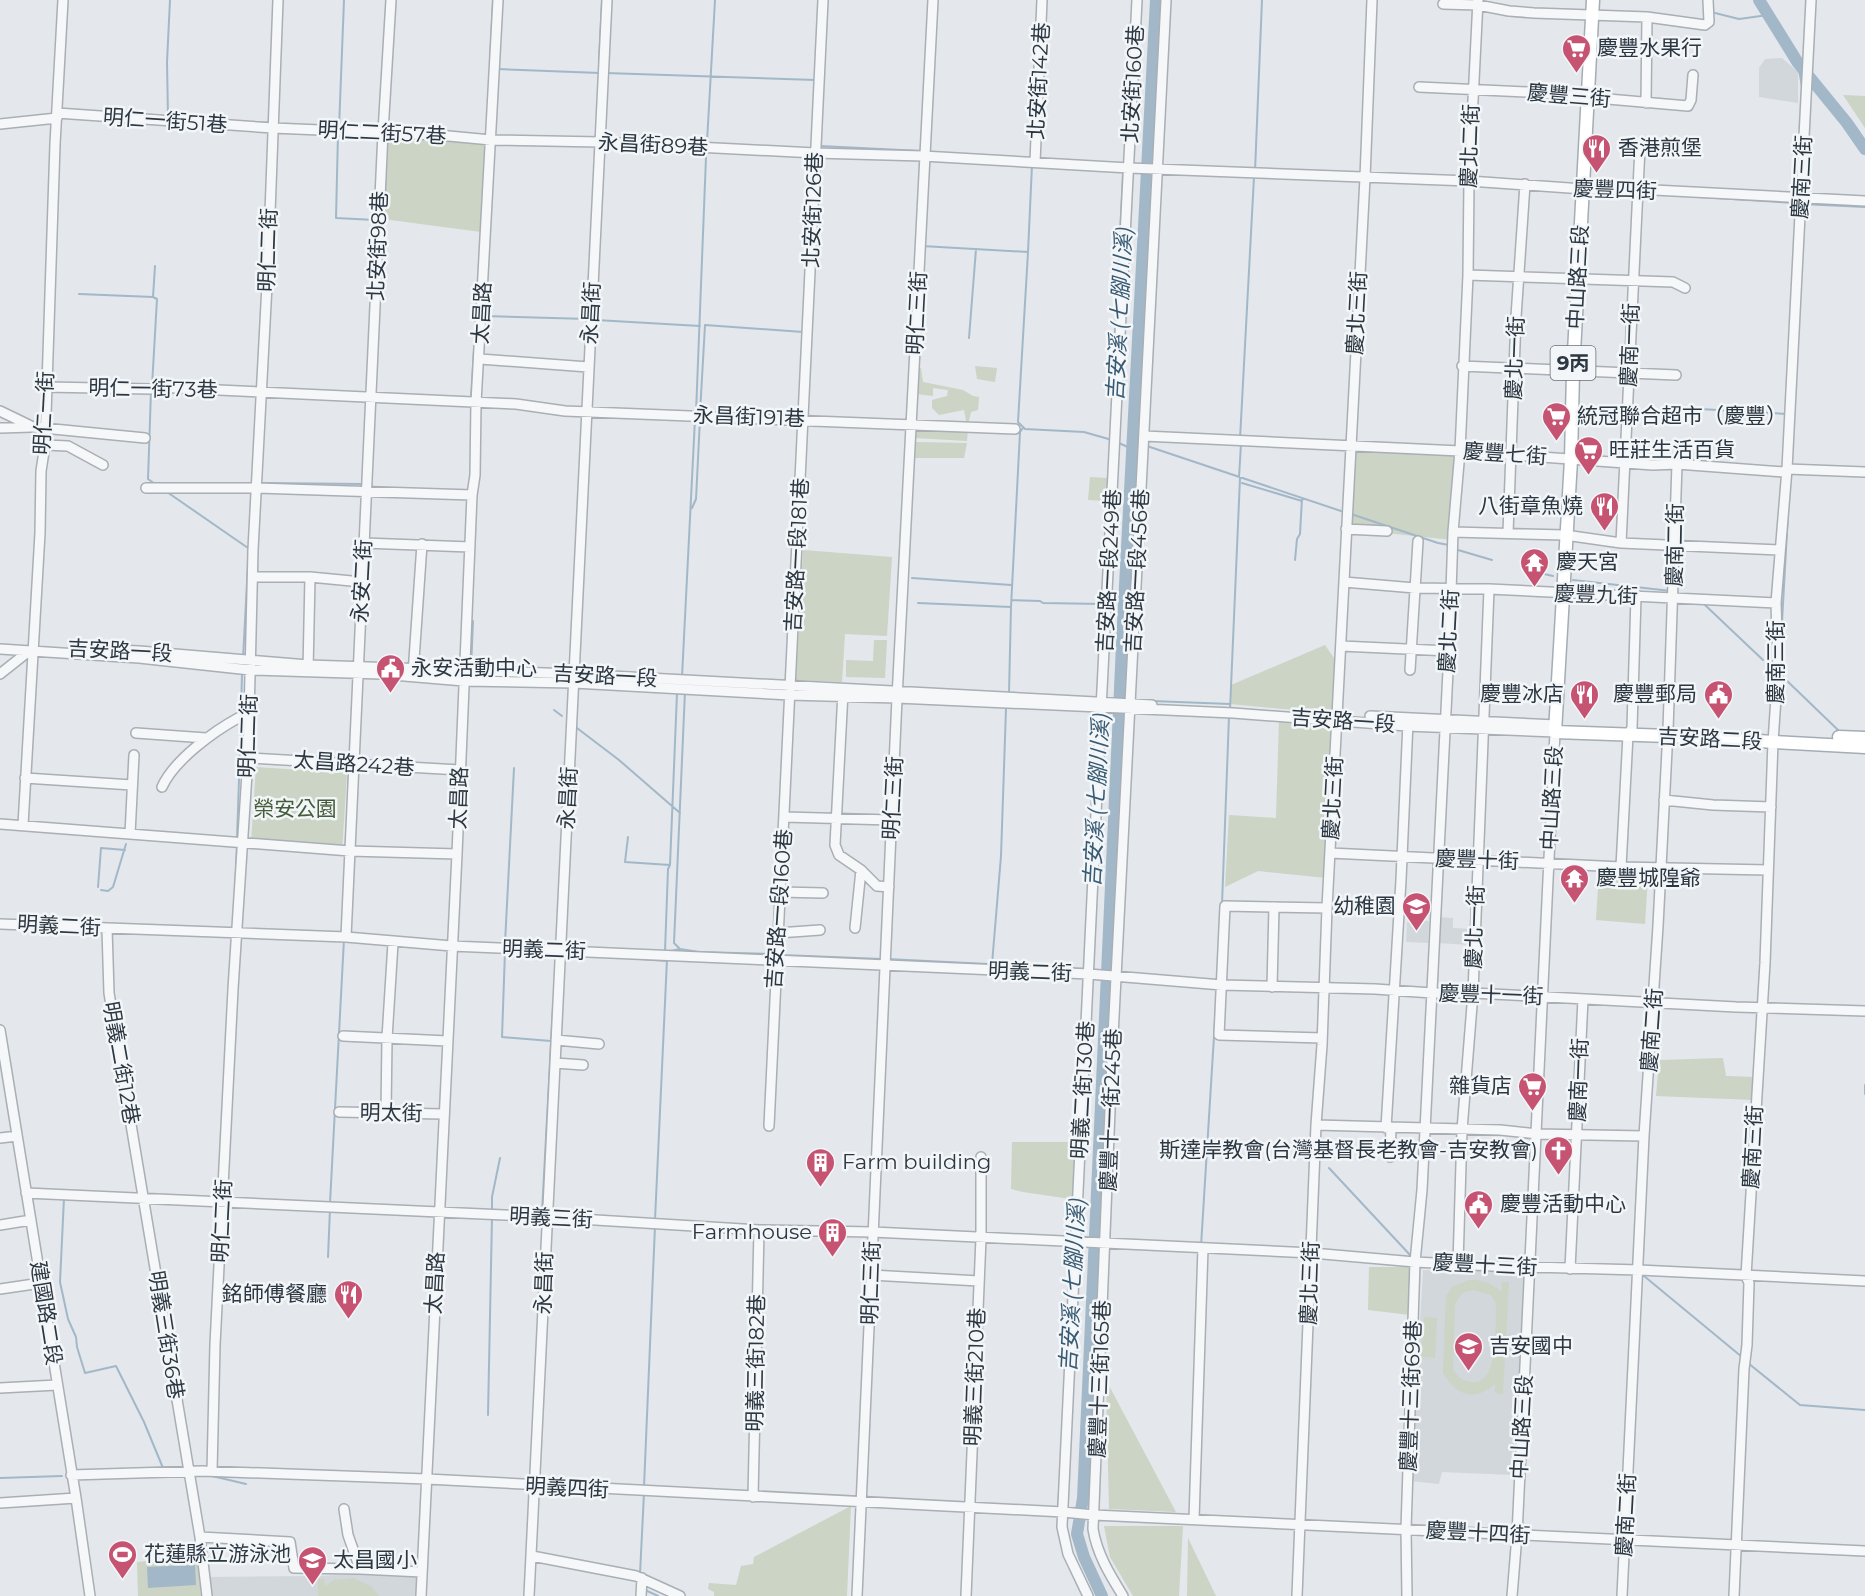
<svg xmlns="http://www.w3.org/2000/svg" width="1865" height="1596" viewBox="0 0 1865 1596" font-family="Montserrat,'Noto Sans TC',sans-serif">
<rect width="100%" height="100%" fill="#e4e7eb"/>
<path fill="#d2d7dc" d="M1782 58 1798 72V103L1759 97V68L1765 59Z
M1437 917 1453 918V928L1472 929 1471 945 1436 943Z
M1413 920 1429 921 1428 943 1406 942 1407 922 1412 923Z
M1423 1270 1525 1272 1513 1475 1442 1472 1439 1484 1411 1481Z
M416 1572V1596H210L208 1577 312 1576Z"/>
<path fill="#cbd4c5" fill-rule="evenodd" d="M1843 95 1865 96V128Z
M388 133 485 136 481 232 383 219Z
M975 366 997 368 995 382 977 379Z
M916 368H921L923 382 963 390 973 396 979 397 978 410 971 412 969 421H966L964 410 939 415 932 408V400L947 396 948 390 933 388V396L917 394Z
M915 426 968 429 967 441 915 438Z
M914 442 967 443 964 458H915Z
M1350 448 1457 453 1452 540 1349 529Z
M1090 477 1107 478 1106 501 1088 500Z
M803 550 892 557 887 636 845 634 842 682 796 680Z
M874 640H887L885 678 846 677V660L873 661Z
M1325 645 1340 667 1337 714 1230 704 1231 685Z
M1279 720H1336L1327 878 1258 871 1225 887 1229 815 1276 818Z
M256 767 347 773 342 852 251 844Z
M1599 873 1648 876 1645 924 1596 920Z
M1723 1058 1726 1076 1755 1077 1754 1100 1656 1096 1659 1060Z
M1012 1142H1080L1079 1176 1071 1199 1023 1192 1011 1189Z
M1369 1267H1410V1315L1368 1310Z
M1469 1280C1482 1280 1491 1282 1501 1292L1502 1282H1509L1503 1394 1495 1393V1384C1474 1402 1457 1396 1443 1373L1446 1296 1452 1287ZM1473 1290 1491 1295 1496 1304C1495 1322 1500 1387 1471 1382 1462 1381 1457 1376 1453 1369L1455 1304 1462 1293Z
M1424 1317 1437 1318 1435 1358 1421 1357Z
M1106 1380 1176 1512 1109 1509Z
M851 1506 847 1596H714V1592L708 1589 709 1583 736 1585 741 1566 753 1564 754 1557Z
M1104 1526H1183L1179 1596H1133L1110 1557Z
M1188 1538 1216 1596H1187Z
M197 1557 201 1596H138L137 1562Z
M353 1578 371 1586 379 1596H318V1579H324L325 1586 334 1580Z"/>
<path fill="#a2b8c8" d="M195 1565 196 1585 148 1588 147 1567Z"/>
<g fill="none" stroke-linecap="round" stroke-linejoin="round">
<path stroke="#a2b8c8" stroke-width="2" d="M1715 13 1739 19 1768 15
M490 62 493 0
M599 62 602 0
M1798 63 1802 87 1801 113
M498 69 600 73
M606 73 816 80
M168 117 167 62 170 0
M252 122 270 123
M339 128 344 0
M338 134 336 218 375 220
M707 142 715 0
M820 146 922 151
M1255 171 1262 0
M1700 197 1796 203
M1802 204 1865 207
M916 246 918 208
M922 246 1028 252 1018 422 1025 429 1084 432 1112 440
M1028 252 1032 165
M487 280 485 316 588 319
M79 294 153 297
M586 318 589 285
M596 320 700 326
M969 338 976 249
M1114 359 1123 173
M152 386 157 299 153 297 155 266
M151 391 148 479 155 484
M471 398 476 317
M1682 408 1787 414
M696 413 706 157
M700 413 705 325 803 332
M1240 439 1254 177
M1132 442 1137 443
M1119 443 1132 449
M1147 446 1344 512
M1239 477 1241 444
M1242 483 1302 501
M261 487V483L363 484
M167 492 248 548
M692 508 696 499 700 419
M1351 514 1438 543 1449 545
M1458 550 1492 560
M1295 560 1297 539 1300 534 1302 498
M1535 572 1553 576
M1141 574 1143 535
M912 578 1011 585
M1573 580 1671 591
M1012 600 1040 601 1043 603 1103 604
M918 603 1011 607
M1705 605 1763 660
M1781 640 1789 496
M243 658 251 508
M471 669 473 621
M1782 676 1838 730
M682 677 695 419
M1009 693 1011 607 1020 432 1023 428
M1152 701 1230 704
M554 710 562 716
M1230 710 1240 478
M241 715 242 673
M573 725 619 760 680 813
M463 813 466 750
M628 837 625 862 670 865
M237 838 241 721
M98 887 101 848 125 850
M101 890 108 891 113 887 126 844
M235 895 237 844
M1222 905 1229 716
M505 943 514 768
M597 948 612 949
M680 949 674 943 685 691
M505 951 502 1037 551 1041
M663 951H665L668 869 670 865 677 693
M671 951 680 949 699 952 770 954
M782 955 881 959
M626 958 667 961
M887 959 1085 969
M992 964 1001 856 1006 709
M1865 1094V1085
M1329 1168 1411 1256
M64 1198 60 1282 68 1319 76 1337 77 1347 85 1373 116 1366 144 1422 163 1468
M330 1203 344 939
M492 1212V1197L500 1158
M542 1213 553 1006
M655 1220 667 959
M1201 1246 1217 988
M328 1257 330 1209
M1644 1276 1742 1357
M1748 1363 1800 1405 1865 1410
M488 1415 492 1217
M208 1475 246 1484
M0 1478 62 1476
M644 1487 655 1226
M1058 1510 1061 1461
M1065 1557 1081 1592
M640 1574 644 1493
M645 1590 658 1596"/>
<path stroke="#a2b8c8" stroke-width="12" d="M1759 0 1798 63 1847 123 1865 149
M1102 1596 1084 1557 1077 1534 1083 1498 1123 623 1156 0"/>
<defs>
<path id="minor" d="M1443 4 1478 5 1509 11 1534 13 1647 17 1705 25 1709 22 1708 0
M1419 87 1528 92 1688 106 1691 100 1693 75
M1646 103 1647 17
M57 113 273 128 438 135 491 140 600 142 815 153 923 156 1129 168 1469 181 1583 189 1654 190 1865 201
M0 124 57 118
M1035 162 1042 0
M1468 275 1673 282 1685 288
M480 359 588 367
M1462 366 1676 375
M46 387 150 389 155 387 516 404 565 411 1015 429
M0 411 33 427 145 438
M0 428 31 427
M1144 436 1460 451 1653 465 1677 464 1784 472 1787 469 1865 472
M45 445 68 446 103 465
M146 488H257L472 495
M1346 529 1387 531
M1453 532 1565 535 1621 543 1779 550
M1508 533 1516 317 1525 184
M364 543 470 547
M1621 543 1640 147
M253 577H310L362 582
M1344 582 1415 588 1489 589 1776 603
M1341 646 1449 651
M0 649 139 658 250 670 381 674 464 681 574 683 790 695 897 698 1233 713 1407 726 1555 732 1517 1535 1512 1596
M94 649 139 651 308 665 574 674 1152 705
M308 670 310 577
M1410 670 1418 541
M0 674 29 651
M413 674 422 544
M843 692 835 845 839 855 861 870 877 886 889 887
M1370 716 1556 725
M136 733 206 738
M248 758 460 770
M25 778 132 785
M162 787C174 760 214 731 240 717
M1664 800 1713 805 1771 807
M785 817 891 820
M0 824 350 851 457 854
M23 825 40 533 41 471 45 445 55 144 63 0
M130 834 134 755
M1330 853 1621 867 1768 870
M1621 867 1628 735 1632 728 1636 597
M780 892 823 893
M0 924 346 937 452 946 1089 974 1222 985 1375 989 1432 993H1473L1736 1007 1865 1011
M855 928 861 870
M107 929 109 993 200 1537 207 1596
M778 933 820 930
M346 937 383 132 391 0
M1272 987 1274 907
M0 1030 76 1498 90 1596
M343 1036 447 1041
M1322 1038 1219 1035 1225 906 1327 908
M556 1040 599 1044
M555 1063 583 1065
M339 1112 444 1114
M386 1112 387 1038 393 943
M1316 1125 1500 1130 1537 1134 1644 1136
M769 1126 823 0
M1386 1128 1401 880 1408 722
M0 1138 17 1136
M1390 1157 1391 1127
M26 1193 547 1217 759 1230 873 1232 1312 1253 1415 1262 1492 1266 1639 1270 1865 1281
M0 1225 31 1220
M1458 1264 1462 1130 1473 993 1489 589
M1570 1269 1583 999
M871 1275 979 1281
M0 1289 41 1283
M0 1388 57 1385
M212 1471 215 1345 233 989 248 758 253 550 268 266 278 0
M71 1475 202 1471 427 1479 1063 1512 1094 1515 1865 1551
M753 1497 759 1230
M0 1503 76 1498
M344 1509 348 1535 360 1569
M1194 1519 1203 1248
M200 1537 290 1542 294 1568 360 1569 422 1572
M532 1556 636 1576 680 1596
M421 1596 457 854 472 495 475 475 476 403 498 0
M529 1596 607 0
M641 1596 642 1578
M857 1596 897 698 933 0
M966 1596 981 1238V1157
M1088 1596 1068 1554 1062 1527 1101 709 1137 0
M1123 1596C1110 1575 1097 1554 1093 1529L1113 1036 1166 0
M1297 1596 1316 1125 1322 1045 1327 908 1365 178 1372 0
M1407 1596 1406 1529 1415 1262 1422 1190 1449 651 1453 532 1460 451 1468 275 1469 181 1478 0
M1622 1596 1644 1136 1658 926 1668 730 1677 464
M1734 1596 1744 1369 1747 1345 1749 1283 1746 1276 1765 963 1773 742 1778 668 1776 603 1787 469 1811 0"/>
<path id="major" d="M1593 0 1573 371 1571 460 1555 732 1668 736 1865 747
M1839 737 1865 738"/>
</defs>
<use href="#minor" stroke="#a9afb5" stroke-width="12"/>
<use href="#major" stroke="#a4adb5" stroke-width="15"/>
<use href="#minor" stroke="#f6f7f9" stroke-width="9"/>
<use href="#major" stroke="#fff" stroke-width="12"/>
</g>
<defs>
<symbol id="supermarket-pin" viewBox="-11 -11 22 30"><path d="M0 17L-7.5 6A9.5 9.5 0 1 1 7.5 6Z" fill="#c55371" stroke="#f3f6f8"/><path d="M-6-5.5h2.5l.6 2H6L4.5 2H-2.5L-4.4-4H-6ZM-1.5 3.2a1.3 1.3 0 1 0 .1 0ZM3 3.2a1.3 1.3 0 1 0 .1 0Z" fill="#fff"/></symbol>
<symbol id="restaurant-pin" viewBox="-11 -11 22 30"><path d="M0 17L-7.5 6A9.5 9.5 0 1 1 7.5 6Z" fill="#c55371" stroke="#f3f6f8"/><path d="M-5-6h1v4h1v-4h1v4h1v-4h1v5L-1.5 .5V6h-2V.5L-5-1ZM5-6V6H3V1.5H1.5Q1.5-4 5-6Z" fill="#fff"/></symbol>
<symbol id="temple-pin" viewBox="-11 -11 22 30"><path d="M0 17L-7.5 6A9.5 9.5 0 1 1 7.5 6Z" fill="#c55371" stroke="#f3f6f8"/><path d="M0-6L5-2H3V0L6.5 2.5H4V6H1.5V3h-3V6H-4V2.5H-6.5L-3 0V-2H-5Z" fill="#fff"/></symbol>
<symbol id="civic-pin" viewBox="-11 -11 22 30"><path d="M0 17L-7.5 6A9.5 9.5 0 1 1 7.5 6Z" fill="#c55371" stroke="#f3f6f8"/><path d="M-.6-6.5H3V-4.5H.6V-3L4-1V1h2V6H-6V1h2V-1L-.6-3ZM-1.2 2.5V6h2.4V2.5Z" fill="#fff"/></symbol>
<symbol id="school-pin" viewBox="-11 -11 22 30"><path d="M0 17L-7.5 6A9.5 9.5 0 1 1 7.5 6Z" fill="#c55371" stroke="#f3f6f8"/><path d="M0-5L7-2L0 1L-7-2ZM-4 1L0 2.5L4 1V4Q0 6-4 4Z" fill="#fff"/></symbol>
<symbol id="church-pin" viewBox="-11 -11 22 30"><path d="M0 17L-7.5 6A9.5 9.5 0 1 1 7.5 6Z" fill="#c55371" stroke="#f3f6f8"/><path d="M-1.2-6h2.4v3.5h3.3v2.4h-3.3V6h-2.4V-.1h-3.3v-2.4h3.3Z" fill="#fff"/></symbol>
<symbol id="building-pin" viewBox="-11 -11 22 30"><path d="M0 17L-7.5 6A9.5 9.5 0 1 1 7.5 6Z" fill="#c55371" stroke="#f3f6f8"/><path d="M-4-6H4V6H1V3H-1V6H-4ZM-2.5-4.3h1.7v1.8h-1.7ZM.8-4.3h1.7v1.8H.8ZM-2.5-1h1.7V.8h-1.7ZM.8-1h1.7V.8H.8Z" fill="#fff"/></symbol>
<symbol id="stadium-pin" viewBox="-11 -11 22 30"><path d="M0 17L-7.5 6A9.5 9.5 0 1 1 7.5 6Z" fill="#c55371" stroke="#f3f6f8"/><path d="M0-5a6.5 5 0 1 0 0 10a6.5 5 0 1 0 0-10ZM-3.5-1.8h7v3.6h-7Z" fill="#fff"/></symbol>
</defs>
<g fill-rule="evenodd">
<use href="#supermarket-pin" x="1560" y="32" width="33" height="45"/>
<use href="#restaurant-pin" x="1580" y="132" width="33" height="45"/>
<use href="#supermarket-pin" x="1540" y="400" width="33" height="45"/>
<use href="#supermarket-pin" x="1572" y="434" width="33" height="45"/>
<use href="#restaurant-pin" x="1588" y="490" width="33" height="45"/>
<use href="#temple-pin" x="1518" y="546" width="33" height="45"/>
<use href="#civic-pin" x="374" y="652" width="33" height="45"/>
<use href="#restaurant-pin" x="1568" y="678" width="33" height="45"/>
<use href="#civic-pin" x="1702" y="678" width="33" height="45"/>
<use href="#temple-pin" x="1558" y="862" width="33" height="45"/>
<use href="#school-pin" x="1400" y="890" width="33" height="45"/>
<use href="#supermarket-pin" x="1516" y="1070" width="33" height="45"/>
<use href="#church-pin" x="1542" y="1134" width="33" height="45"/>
<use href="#building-pin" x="804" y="1146" width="33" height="45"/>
<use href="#civic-pin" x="1462" y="1188" width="33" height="45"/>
<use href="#building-pin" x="816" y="1216" width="33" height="45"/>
<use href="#restaurant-pin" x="332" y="1278" width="33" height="45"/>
<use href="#school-pin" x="1452" y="1330" width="33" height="45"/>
<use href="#stadium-pin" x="106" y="1538" width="33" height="45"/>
<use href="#school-pin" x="296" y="1544" width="33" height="45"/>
</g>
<g text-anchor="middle" stroke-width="5" stroke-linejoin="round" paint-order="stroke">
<rect fill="#f3f6f8" stroke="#687079" stroke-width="1.5" x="1550.5" y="346" width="45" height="34" rx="4.5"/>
<g font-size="20" font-weight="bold" fill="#2c3742">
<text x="1573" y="370">9丙</text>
</g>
<g font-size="21" fill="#2c3742" stroke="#f3f6f8" text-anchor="start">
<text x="1597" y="55">慶豐水果行</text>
<text x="1618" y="155">香港煎堡</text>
<text x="1577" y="423">統冠聯合超市（慶豐）</text>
<text x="1609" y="457">旺莊生活百貨</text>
<text x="1583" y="513" text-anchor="end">八街章魚燒</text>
<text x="1556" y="569">慶天宮</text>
<text x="411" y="675">永安活動中心</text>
<text x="1564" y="701" text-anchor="end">慶豐冰店</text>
<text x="1697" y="701" text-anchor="end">慶豐郵局</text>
<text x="1596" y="885">慶豐城隍爺</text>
<text x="1396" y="913" text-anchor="end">幼稚園</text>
<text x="1512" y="1093" text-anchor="end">雜貨店</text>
<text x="1538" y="1157" text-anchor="end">斯達岸教會(台灣基督長老教會-吉安教會)</text>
<text x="842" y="1169">Farm building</text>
<text x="1500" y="1211">慶豐活動中心</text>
<text x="812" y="1239" text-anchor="end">Farmhouse</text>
<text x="327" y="1301" text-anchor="end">銘師傅餐廳</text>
<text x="1489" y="1353">吉安國中</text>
<text x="144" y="1561">花蓮縣立游泳池</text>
<text x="333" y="1567">太昌國小</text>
</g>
<g font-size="21" fill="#2c3742" stroke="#f3f6f8">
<text transform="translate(1039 81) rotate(-87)" y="7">北安街142巷</text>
<text transform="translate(1133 84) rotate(-87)" y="7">北安街160巷</text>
<text transform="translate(1569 96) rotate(5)" y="7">慶豐三街</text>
<text transform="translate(165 121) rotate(4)" y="7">明仁一街51巷</text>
<text transform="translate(382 133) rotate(3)" y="7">明仁二街57巷</text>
<text transform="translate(653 145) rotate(3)" y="7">永昌街89巷</text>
<text transform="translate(1470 146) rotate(-88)" y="7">慶北二街</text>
<text transform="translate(1802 177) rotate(-87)" y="7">慶南三街</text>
<text transform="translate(1615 190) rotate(2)" y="7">慶豐四街</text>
<text transform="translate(813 210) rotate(-88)" y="7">北安街126巷</text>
<text transform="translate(378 246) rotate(-88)" y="7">北安街98巷</text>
<text transform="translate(268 250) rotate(-88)" y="7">明仁二街</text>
<text transform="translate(1578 277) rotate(-87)" y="7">中山路三段</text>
<text transform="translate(482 313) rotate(-87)" y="7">太昌路</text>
<text transform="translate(591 313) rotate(-87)" y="7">永昌街</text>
<text transform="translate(917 313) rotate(-87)" y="7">明仁三街</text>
<text transform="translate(1357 313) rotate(-87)" y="7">慶北三街</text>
<text transform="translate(1630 345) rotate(-88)" y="7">慶南一街</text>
<text transform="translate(1515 358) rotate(-88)" y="7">慶北一街</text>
<text transform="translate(153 389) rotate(1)" y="7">明仁一街73巷</text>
<text transform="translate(44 413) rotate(-87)" y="7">明仁一街</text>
<text transform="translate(749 417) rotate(2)" y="7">永昌街191巷</text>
<text transform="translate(1505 454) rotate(4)" y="7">慶豐七街</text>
<text transform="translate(1675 545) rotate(-89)" y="7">慶南二街</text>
<text transform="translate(797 555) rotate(-87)" y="7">吉安路一段181巷</text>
<text transform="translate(1109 571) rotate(-87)" y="7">吉安路一段249巷</text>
<text transform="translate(1137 571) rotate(-87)" y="7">吉安路一段456巷</text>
<text transform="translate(362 581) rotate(-87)" y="7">永安二街</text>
<text transform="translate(1596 595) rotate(2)" y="7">慶豐九街</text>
<text transform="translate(1449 631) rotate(-87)" y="7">慶北二街</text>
<text transform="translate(120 651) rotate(3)" y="7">吉安路一段</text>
<text transform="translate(1776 662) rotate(-90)" y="7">慶南三街</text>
<text transform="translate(605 676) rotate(3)" y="7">吉安路一段</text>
<text transform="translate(1343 721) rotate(4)" y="7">吉安路一段</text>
<text transform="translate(248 736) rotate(-88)" y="7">明仁二街</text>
<text transform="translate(1710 739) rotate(3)" y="7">吉安路二段</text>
<text transform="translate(354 764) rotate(4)" y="7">太昌路242巷</text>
<text transform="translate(459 798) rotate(-88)" y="7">太昌路</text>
<text transform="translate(568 798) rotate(-87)" y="7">永昌街</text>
<text transform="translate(893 798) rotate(-87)" y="7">明仁三街</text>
<text transform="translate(1333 798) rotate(-87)" y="7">慶北三街</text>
<text transform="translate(1552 798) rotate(-87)" y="7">中山路三段</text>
<text transform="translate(1477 860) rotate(2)" y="7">慶豐十街</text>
<text transform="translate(779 909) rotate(-86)" y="7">吉安路一段160巷</text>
<text transform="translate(59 926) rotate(3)" y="7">明義二街</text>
<text transform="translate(1475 927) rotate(-88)" y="7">慶北一街</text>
<text transform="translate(544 950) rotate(2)" y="7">明義二街</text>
<text transform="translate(1030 972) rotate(2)" y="7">明義二街</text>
<text transform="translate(1491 995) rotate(2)" y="7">慶豐十一街</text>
<text transform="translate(1652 1030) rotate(-86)" y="7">慶南二街</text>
<text transform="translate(121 1063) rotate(80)" y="7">明義二街12巷</text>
<text transform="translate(1579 1080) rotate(-88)" y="7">慶南一街</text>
<text transform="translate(1083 1090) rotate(-87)" y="7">明義二街130巷</text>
<text transform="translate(1111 1110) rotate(-88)" y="7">慶豐十一街245巷</text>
<text transform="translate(391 1113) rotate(1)" y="7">明太街</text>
<text transform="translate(1753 1147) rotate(-87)" y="7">慶南三街</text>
<text transform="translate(551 1218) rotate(3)" y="7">明義三街</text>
<text transform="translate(222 1221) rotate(-87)" y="7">明仁二街</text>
<text transform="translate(1485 1265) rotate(3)" y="7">慶豐十三街</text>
<text transform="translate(435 1283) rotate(-87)" y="7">太昌路</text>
<text transform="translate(544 1283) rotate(-88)" y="7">永昌街</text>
<text transform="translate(871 1283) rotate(-88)" y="7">明仁三街</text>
<text transform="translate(1310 1283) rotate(-88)" y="7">慶北三街</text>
<text transform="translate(46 1313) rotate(81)" y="7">建國路二段</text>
<text transform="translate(166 1335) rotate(81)" y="7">明義三街36巷</text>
<text transform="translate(756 1363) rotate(-89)" y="7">明義三街182巷</text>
<text transform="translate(975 1377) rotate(-88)" y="7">明義三街210巷</text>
<text transform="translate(1100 1379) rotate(-88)" y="7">慶豐十三街165巷</text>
<text transform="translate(1411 1396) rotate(-88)" y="7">慶豐十三街69巷</text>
<text transform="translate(1522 1427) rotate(-87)" y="7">中山路三段</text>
<text transform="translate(567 1488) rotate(3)" y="7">明義四街</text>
<text transform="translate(1626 1515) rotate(-87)" y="7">慶南二街</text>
<text transform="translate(1478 1533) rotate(3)" y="7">慶豐十四街</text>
</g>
<g font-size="21" fill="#455c3b" stroke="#f3f6f8">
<text x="295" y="816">榮安公園</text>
</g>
<g font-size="22" font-style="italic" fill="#395a73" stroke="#f3f6f8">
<text transform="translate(1119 314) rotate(-87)" y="8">吉安溪 (七腳川溪)</text>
<text transform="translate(1096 800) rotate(-87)" y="8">吉安溪 (七腳川溪)</text>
<text transform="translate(1072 1285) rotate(-87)" y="8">吉安溪 (七腳川溪)</text>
</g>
</g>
</svg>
